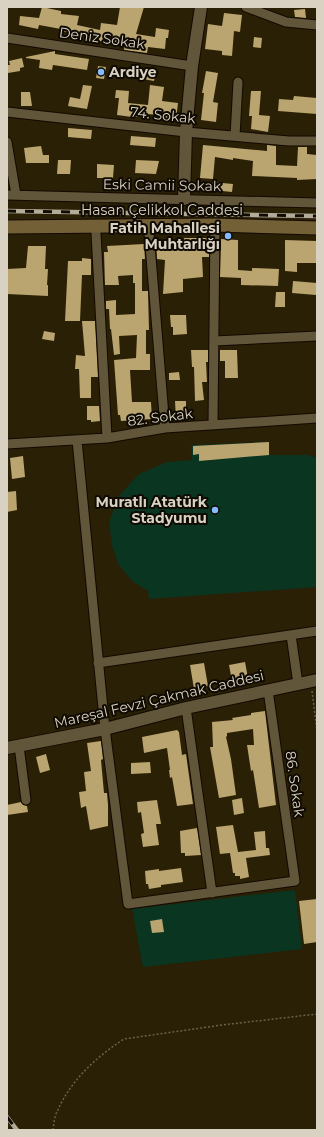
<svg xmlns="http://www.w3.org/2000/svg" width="324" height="1137" viewBox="0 0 324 1137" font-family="Montserrat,sans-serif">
<rect width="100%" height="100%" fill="#2a2005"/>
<path fill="#093521" d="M269 442 270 455H308L317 458V587L149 599 148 591 132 581 118 564 112 545 109 523 118 497 139 474 167 462 192 460 191 445Z
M295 890 302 949 143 967 132 909Z"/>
<path fill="#baa470" d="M42 7 61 11V14L79 16 77 25 100 30 101 23 117 25 120 7H144L136 34 155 37 156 28 169 30 168 38H166L165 49 148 47 147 53 124 50 125 45 99 41V38L82 36V34L61 31V29L39 25 38 29 19 25 20 16 39 18Z
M305 9 306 18 295 17 294 10Z
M224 13 242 15 240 32 234 31 232 56 222 55V51L205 49 208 24 222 26Z
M254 37 262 38 261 48 253 47Z
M55 51V54L89 59 87 70 53 65 52 70 39 68 40 60 26 58V57Z
M22 58 24 67 20 68V71L8 73 7 65H10L9 61Z
M98 66 106 67 104 79 96 78Z
M133 68 156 71 154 81 132 77Z
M206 71 218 73 213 102 218 103 216 122 201 120 204 93H202Z
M83 85 92 86 87 109 68 106 70 97 80 99Z
M150 85 164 87 162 101 178 103 176 120 164 118 165 115 145 114V116L132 117 117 115 119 98H115L116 90 129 91 128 103 148 105Z
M251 91H261L259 115 270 116 268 132 251 129 252 116H249Z
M21 92H30L32 106H21Z
M294 96 317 98V114L278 111 279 99 293 100Z
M68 128 92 130 91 139 68 137Z
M131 136 156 138 155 147 130 145Z
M203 145 267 151V145L276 146V165L297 166 298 147H307V154L317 155V179L297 180V178L252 176 253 161 233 158V160L215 157 213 179 200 178Z
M41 146 43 155H49V163H26L24 148Z
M58 160H71L70 174H57Z
M136 160 159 161 156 174 135 173Z
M97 164 114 165 113 178H97Z
M212 182 233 184 232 192 212 190Z
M184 238H207V239H209V257H202L203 277 183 279V292L163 294 165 260 157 259 156 241 184 242Z
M221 239 238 240V270L252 271V268L279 269 278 286 241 285V278L220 277Z
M285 240 317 241V263H297V272L285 271Z
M144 244 145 259H142V291H148L149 330H146V354H150V370H130L132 402H151L152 419 121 421 120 415H118L114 360 136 358 137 335 119 336 120 354 114 355 111 329H110L109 309H106V301L116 300V315L135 314V283H133V275L118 276 119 285H105L104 252H108L107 246Z
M28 246H46L45 269H48L47 285H48V296L7 294V269L26 268Z
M82 258 91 259V275H82L80 321H65L68 261H82Z
M293 281 317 283 316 295 292 293Z
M276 292H285V307H275Z
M170 315H186L187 334 173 335V327H171Z
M82 321H95L98 377H91V398H80L79 369H75L76 355 85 356Z
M44 331 55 333 54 341 42 339Z
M191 350H208V362H206L207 382H202L204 400 195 401 194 367H192Z
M220 350H237L238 378H225V361H220Z
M179 372 180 380H169V373Z
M175 401H186V420H176Z
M87 406H99L100 421 91 422V420H87Z
M269 442V455L199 461V454L193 455V446Z
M23 456 25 477 12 479 10 458Z
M16 491 17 510 7 512V492Z
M245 662 248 678 232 681 229 665Z
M204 663 208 686 194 689 190 665Z
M265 711 276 805 259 808 253 770 251 771 247 745H254L253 729 227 733V736L226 737 231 759 236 795 219 798 210 747H213L212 722 233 720 232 718 251 715V713Z
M177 730 179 732 182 755 186 754 193 804 177 806 172 777 170 778 169 770H170L167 748 144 753 142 737Z
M101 741 103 759 101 760 104 793H107L108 805V826L90 830 86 806 81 808 79 792 86 791 84 772 91 771 87 743Z
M46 754 50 770 40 773 36 757Z
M150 762 151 773 131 774V763Z
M242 798 244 813 234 815 232 800Z
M157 800 161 824H156L159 845 143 847 141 834 144 833 141 812 138 813 137 802Z
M21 802 23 805 27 806 28 812 7 815V805Z
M233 825 238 852 256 850 254 832 265 831 266 848H269L270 855 246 858 249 877 240 879V876H235V873H233L230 853 220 854 216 827Z
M197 828 201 855 185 856V853H181L180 831Z
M181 868 183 882 161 885V887L149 889 148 884H146L145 871 159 869V871Z
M317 899V942L304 944 299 901Z
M162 919 164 932 152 933 150 921Z"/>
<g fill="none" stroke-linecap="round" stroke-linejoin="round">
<defs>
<path id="minor" d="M246 7 286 22 317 25
M7 38 192 66
M7 112 186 132 289 141H317
M235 136 238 82
M7 142 16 195
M7 195 317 203
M150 226 149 233 165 428
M96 233 107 438
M214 341 317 336
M213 425 215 225
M77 440 105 729 128 904 295 881 268 690
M7 444 107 438 165 428 317 418
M291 635 298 684
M98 663 317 631
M186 708 212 893
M19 746 26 800"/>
<path id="tertiary" d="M184 199 186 132 192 66 201 7
M7 748 105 729 186 708 317 680"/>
<path id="secondary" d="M7 227 215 225 317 228"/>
</defs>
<use href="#minor" stroke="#130900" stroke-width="11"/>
<use href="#tertiary" stroke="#130900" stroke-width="14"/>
<use href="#secondary" stroke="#130900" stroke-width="15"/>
<path stroke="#6b624b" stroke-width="1.5" stroke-dasharray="2 2" stroke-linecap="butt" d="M312 691 317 731
M53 1130C54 1124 54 1117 57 1112 70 1081 96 1057 124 1039L222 1025 317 1014"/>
<use href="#minor" stroke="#61553a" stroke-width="9"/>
<use href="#tertiary" stroke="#61553a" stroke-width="12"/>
<use href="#secondary" stroke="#746037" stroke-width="13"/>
<defs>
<path id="rail" d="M7 211 317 216
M7 1117 17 1130"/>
</defs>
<use href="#rail" stroke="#b3ab99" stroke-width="4.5"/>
<use href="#rail" stroke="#0f0a02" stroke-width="3" stroke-dasharray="9" stroke-linecap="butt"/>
</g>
<g fill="#85bbfb" stroke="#0f0a02" stroke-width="1.5">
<circle cx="101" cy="72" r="4"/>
<circle cx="228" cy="236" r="4"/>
<circle cx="215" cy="510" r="4"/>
</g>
<g text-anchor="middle" stroke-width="4" stroke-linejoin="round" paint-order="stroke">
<g font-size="14" fill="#d9d2c3" stroke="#0f0a02">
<text transform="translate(102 38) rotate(8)" y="5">Deniz Sokak</text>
<text transform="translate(163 115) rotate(6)" y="5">74. Sokak</text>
<text transform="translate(162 185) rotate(1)" y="5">Eski Camii Sokak</text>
<text x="162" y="215">Hasan Çelikkol Caddesi</text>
<text transform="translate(160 417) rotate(-7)" y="5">82. Sokak</text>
<text transform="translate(159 699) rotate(-13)" y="5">Mareşal Fevzi Çakmak Caddesi</text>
<text transform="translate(295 784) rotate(82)" y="5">86. Sokak</text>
</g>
<g font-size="14" font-weight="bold" fill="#d9d2c3" stroke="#0f0a02" text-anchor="end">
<text x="109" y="77" text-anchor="start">Ardiye</text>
<text x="220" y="233">Fatih Mahallesi<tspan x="220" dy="16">Muhtarlığı</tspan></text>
<text x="207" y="507">Muratlı Atatürk<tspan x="207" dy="16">Stadyumu</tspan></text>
</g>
</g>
<rect width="324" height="1137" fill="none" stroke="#d9d2c3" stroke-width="16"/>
</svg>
